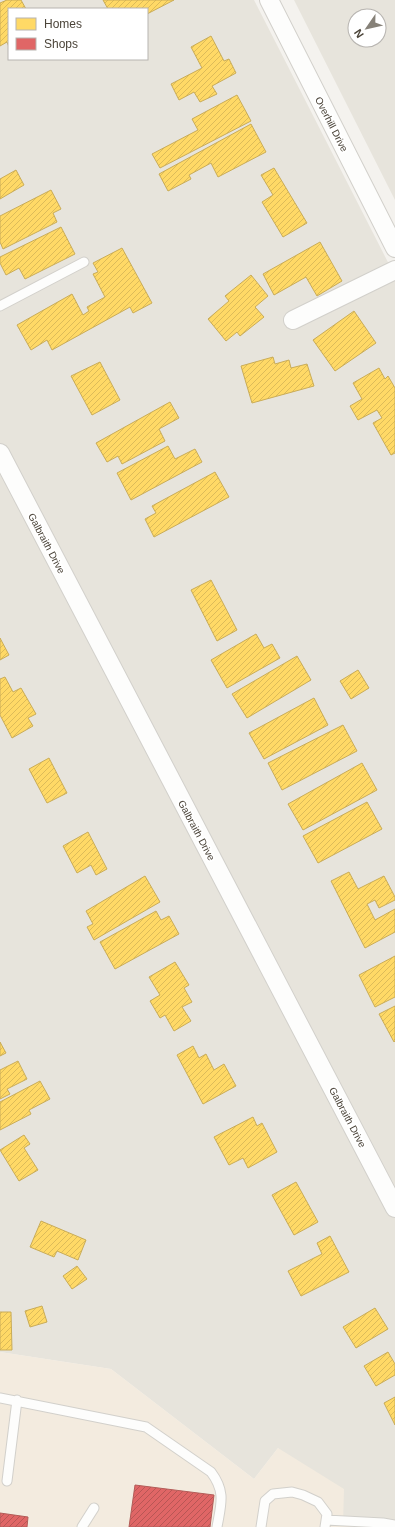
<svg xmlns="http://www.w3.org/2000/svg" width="395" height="1527" viewBox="0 0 395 1527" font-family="Arial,sans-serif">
<defs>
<pattern id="homes-hatch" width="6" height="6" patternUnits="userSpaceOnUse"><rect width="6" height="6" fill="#ffd966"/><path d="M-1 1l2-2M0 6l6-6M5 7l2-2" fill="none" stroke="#dcbb59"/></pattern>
<pattern id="shops-hatch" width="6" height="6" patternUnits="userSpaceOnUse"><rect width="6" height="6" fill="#e06666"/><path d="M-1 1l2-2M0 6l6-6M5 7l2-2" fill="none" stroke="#b85655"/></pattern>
</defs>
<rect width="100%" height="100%" fill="#f4f2ee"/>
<path fill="#e7e4dc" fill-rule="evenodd" d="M0 0H254L395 276V1527H362L343 1524 278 1448 254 1479 111 1369 0 1352ZM9 9H147V59H9Z
M294 0H395V200ZM355 16H379V40H355Z"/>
<path fill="#f3ebdf" d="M0 1352 111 1369 254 1479 278 1448 344 1489 343 1524 362 1527H0Z"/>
<path fill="url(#homes-hatch)" stroke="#c9ac58" d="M7 0H21L26 9H9V47L7 42 0 46V3Z
M103 0H174L147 14V9H108Z
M211 36 224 61 229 59 236 73 212 86 217 94 200 102 194 92 179 100 171 84 202 68 191 47Z
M237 95 251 121 160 168 152 154 198 130 192 119Z
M251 124 266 152 218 177 211 163 189 175 191 179 168 191 159 174Z
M274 168 307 223 283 237 262 202 273 195 261 175Z
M16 170 24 185 0 199V179Z
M51 190 61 209 53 213 57 222 3 249 0 242V216Z
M61 227 75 254 25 279 19 268 6 275 0 263V257Z
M320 242 342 281 317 296 306 277 274 295 263 274Z
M122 248 152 303 133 313 130 307 52 350 47 340 31 350 17 325 72 294 83 315 89 311 87 307 105 297 93 274 98 272 93 263Z
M251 275 268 296 255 307 264 317 240 336 237 332 226 341 208 319 229 301 225 296Z
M354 311 376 343 335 371 313 340Z
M273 357 275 364 289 360 291 368 307 364 314 386 252 403 241 366Z
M100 362 120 400 92 415 71 376Z
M379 368 385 379 388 376 395 388V453L391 455 373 423 382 418 377 410 358 420 350 406 362 399 353 383Z
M170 402 179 418 159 429 165 441 122 464 118 456 107 462 96 443Z
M168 446 175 459 195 449 202 462 131 500 117 473Z
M215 472 229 497 154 537 145 519 156 513 152 506Z
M211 580 237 630 217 641 191 590Z
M256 634 264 648 272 644 280 658 227 688 211 660Z
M0 638 9 655 0 660Z
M297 656 311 680 247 718 232 694Z
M358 670 369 688 351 699 340 681Z
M5 677 13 692 21 688 36 714 28 718 33 726 12 738 0 715V679Z
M314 698 328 725 264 759 249 733Z
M343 725 357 751 282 790 268 763Z
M49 758 67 793 47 803 29 769Z
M362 763 377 790 303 830 288 804Z
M367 802 382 829 318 863 303 836Z
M88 832 107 869 96 875 91 865 77 873 63 846Z
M349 872 358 889 384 876 395 897V900L379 908 375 900 367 904 375 920 395 909V932L365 948 331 881Z
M145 876 160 902 94 940 87 927 93 924 86 911Z
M156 911 161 920 169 916 179 934 115 969 100 942Z
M395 956V997L375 1007 359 975Z
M175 962 189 985 184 988 192 1002 182 1007 191 1021 174 1031 165 1015 160 1018 150 1001 160 995 149 977Z
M395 1006V1041L394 1042 379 1014Z
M0 1042 6 1053 0 1056Z
M193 1046 199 1058 206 1054 214 1070 224 1064 236 1086 203 1104 177 1055Z
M18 1061 27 1079 7 1089 10 1094 0 1099V1070Z
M40 1081 50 1099 29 1110 31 1114 0 1130V1102Z
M253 1117 257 1126 262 1123 277 1152 248 1168 243 1158 229 1165 214 1137Z
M24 1135 30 1144 24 1148 38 1170 19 1181 0 1150Z
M296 1182 318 1222 294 1235 272 1195Z
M41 1221 86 1240 78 1260 57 1251 54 1257 30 1247Z
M330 1236 349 1272 301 1296 288 1271 322 1254 317 1243Z
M77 1266 87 1279 72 1289 63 1276Z
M42 1306 47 1322 30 1327 25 1311Z
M375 1308 388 1329 356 1348 343 1327Z
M0 1312H11L12 1350H0Z
M388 1352 395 1364V1375L376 1386 364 1366Z
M395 1397V1425L384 1403Z"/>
<path fill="url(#shops-hatch)" stroke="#b35c58" d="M135 1485 214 1495 210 1527H129Z
M0 1513 28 1517 27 1527H0Z"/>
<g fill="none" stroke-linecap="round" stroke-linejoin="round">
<defs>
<path id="service" d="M0 306 84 262
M0 1398 146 1427 211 1472C226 1492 221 1504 217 1527
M7 1481 17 1400
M326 1520 383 1523 395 1525
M82 1527 94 1508
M261 1527 265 1501 273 1494 292 1492 303 1495 318 1502 327 1514 325 1527"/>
<path id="minor" d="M269 0 395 248
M293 320 395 270
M0 453 395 1208"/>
</defs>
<use href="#service" stroke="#d2d0cb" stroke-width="11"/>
<use href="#minor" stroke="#d2d0cb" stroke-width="20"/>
<use href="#service" stroke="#fdfdfc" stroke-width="9"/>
<use href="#minor" stroke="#fdfdfc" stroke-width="18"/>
</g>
<g text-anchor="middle" stroke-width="4" stroke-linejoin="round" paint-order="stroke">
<g font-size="10" fill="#4b4439" stroke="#fff">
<text transform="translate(332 124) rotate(63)" y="4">Overhill Drive</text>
<text transform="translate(47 543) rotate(62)" y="4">Galbraith Drive</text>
<text transform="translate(197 830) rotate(62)" y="4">Galbraith Drive</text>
<text transform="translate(348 1117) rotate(62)" y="4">Galbraith Drive</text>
</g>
</g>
<rect x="8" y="8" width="140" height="52" fill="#ffffff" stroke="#b7b4b0"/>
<rect x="16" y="18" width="20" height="12" fill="#ffd966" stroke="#b7b4b0"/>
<text x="44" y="28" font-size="12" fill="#4b4439">Homes</text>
<rect x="16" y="38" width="20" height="12" fill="#e06666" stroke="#b7b4b0"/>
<text x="44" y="48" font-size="12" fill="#4b4439">Shops</text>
<g transform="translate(367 28) rotate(236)"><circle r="19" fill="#ffffff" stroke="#b7b4b0"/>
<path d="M0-3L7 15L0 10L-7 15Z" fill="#868178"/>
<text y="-6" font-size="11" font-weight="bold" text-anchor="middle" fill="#4b4439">N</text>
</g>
</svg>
